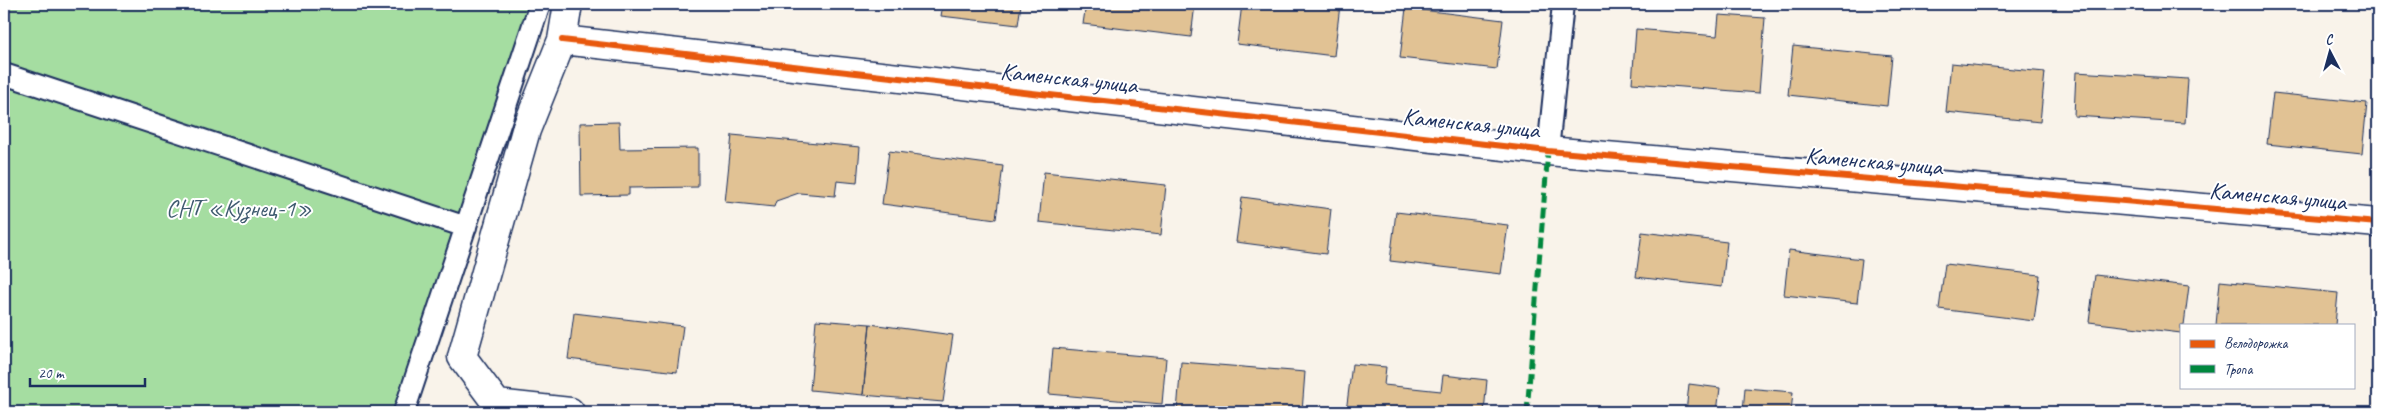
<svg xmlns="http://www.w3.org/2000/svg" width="2382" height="416" viewBox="0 0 2382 416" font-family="Caveat,sans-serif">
<rect width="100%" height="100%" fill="#f9f3ea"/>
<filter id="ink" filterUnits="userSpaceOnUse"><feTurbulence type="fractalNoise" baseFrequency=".02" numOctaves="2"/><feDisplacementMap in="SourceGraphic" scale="10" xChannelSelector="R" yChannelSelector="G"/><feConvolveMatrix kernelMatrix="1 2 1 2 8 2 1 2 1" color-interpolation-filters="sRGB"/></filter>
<g filter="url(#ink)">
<path fill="#a5dda1" stroke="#608680" d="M4 4H547L400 412H4Z"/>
<path fill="#e1c294" stroke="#1b2f5e" d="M943 4H1021L1018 25 941 16Z
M1086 4H1195L1191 37 1083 24Z
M1242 4 1340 5 1334 56 1237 44Z
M1406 8 1503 20 1497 69 1400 58Z
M1719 15 1765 18 1759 93 1632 83 1636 29 1717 36Z
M1793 46 1892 56 1887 106 1788 95Z
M1951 63 2045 72 2040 122 1946 112Z
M2076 72 2188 79 2185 123 2074 116Z
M2273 93 2367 103 2362 154 2267 144Z
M619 122 620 149 698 148V187L629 188V195L581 196 580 123Z
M732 135 860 147 857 183 837 181 835 196 799 193 776 201 774 207 725 202Z
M889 151 1003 166 996 219 882 204Z
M1044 172 1166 185 1161 235 1039 222Z
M1242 197 1331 209 1326 254 1236 242Z
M1396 212 1508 225 1501 274 1390 261Z
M1642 232 1727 242 1722 287 1636 277Z
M1789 250 1862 259 1857 303 1784 295Z
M1945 264 2040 275 2034 321 1939 309Z
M2095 275 2189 286 2184 325H2181V333L2089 322Z
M2220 281 2338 293 2335 325H2216Z
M574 313 683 326 677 372 568 359Z
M816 320 870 324 863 395 810 390Z
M870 324 953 335 943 402 863 395Z
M1053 348 1166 358 1162 404 1049 394Z
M1181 362 1305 372 1302 412H1177Z
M1352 364 1386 367 1384 385 1441 391 1443 375 1487 380 1484 412H1346Z
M1689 384 1720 388 1717 412H1686Z
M1745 388 1793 392 1791 412H1743Z"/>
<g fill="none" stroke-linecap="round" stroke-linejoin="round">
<defs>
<path id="lane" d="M4 74 466 227
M1548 151 1563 4
M404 412 540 4"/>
<path id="street" d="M568 4 562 40 526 130 462 357 497 404 570 412
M562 40 1548 151 2378 223"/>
</defs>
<use href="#lane" stroke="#1b2f5e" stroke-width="24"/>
<use href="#street" stroke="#1b2f5e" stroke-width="31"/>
<use href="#lane" stroke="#fff" stroke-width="20"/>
<use href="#street" stroke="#fff" stroke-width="28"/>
<path stroke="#00873e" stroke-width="5" stroke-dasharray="10 5" stroke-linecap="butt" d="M1527 412 1548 151"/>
<defs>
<path id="cycleway" d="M562 40 1548 151 2378 223"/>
</defs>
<use href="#cycleway" stroke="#fff" stroke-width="9"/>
<use href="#cycleway" stroke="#e8590c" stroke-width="6"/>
</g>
</g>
<g text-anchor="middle" stroke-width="4" stroke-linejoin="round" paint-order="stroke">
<g font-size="24" fill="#1b2f5e" stroke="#fff">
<text transform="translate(1069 78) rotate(6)" y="8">Каменская улица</text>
<text transform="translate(1471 123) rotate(6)" y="8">Каменская улица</text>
<text transform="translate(1874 161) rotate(5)" y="8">Каменская улица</text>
<text transform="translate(2278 196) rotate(5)" y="8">Каменская улица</text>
</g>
<g font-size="24" fill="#3e5a6f" stroke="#fff">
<text x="239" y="216">СНТ «Кузнец-1»</text>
</g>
</g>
<rect width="2382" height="416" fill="none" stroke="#fff" stroke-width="20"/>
<rect x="10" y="10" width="2362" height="396" fill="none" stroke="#1b2f5e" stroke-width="2" filter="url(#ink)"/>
<rect x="2180" y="324" width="175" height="65" fill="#ffffff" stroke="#a4acbf"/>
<rect x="2190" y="340" width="25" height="8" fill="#e8590c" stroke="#a4acbf"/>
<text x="2224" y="348" font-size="15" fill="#1b2f5e">Велодорожка</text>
<rect x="2190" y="365" width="25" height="8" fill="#00873e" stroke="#a4acbf"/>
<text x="2224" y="374" font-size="15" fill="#1b2f5e">Тропа</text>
<g transform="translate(2330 52) rotate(354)" stroke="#ffffff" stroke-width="4" paint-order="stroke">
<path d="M0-4L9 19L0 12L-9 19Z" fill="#1b2f5e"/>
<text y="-8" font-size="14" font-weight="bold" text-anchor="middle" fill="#1b2f5e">С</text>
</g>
<path d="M30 378v8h115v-8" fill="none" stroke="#1b2f5e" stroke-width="2.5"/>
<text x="38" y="378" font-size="15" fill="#1b2f5e" stroke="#ffffff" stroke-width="4" paint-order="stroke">20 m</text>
</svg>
